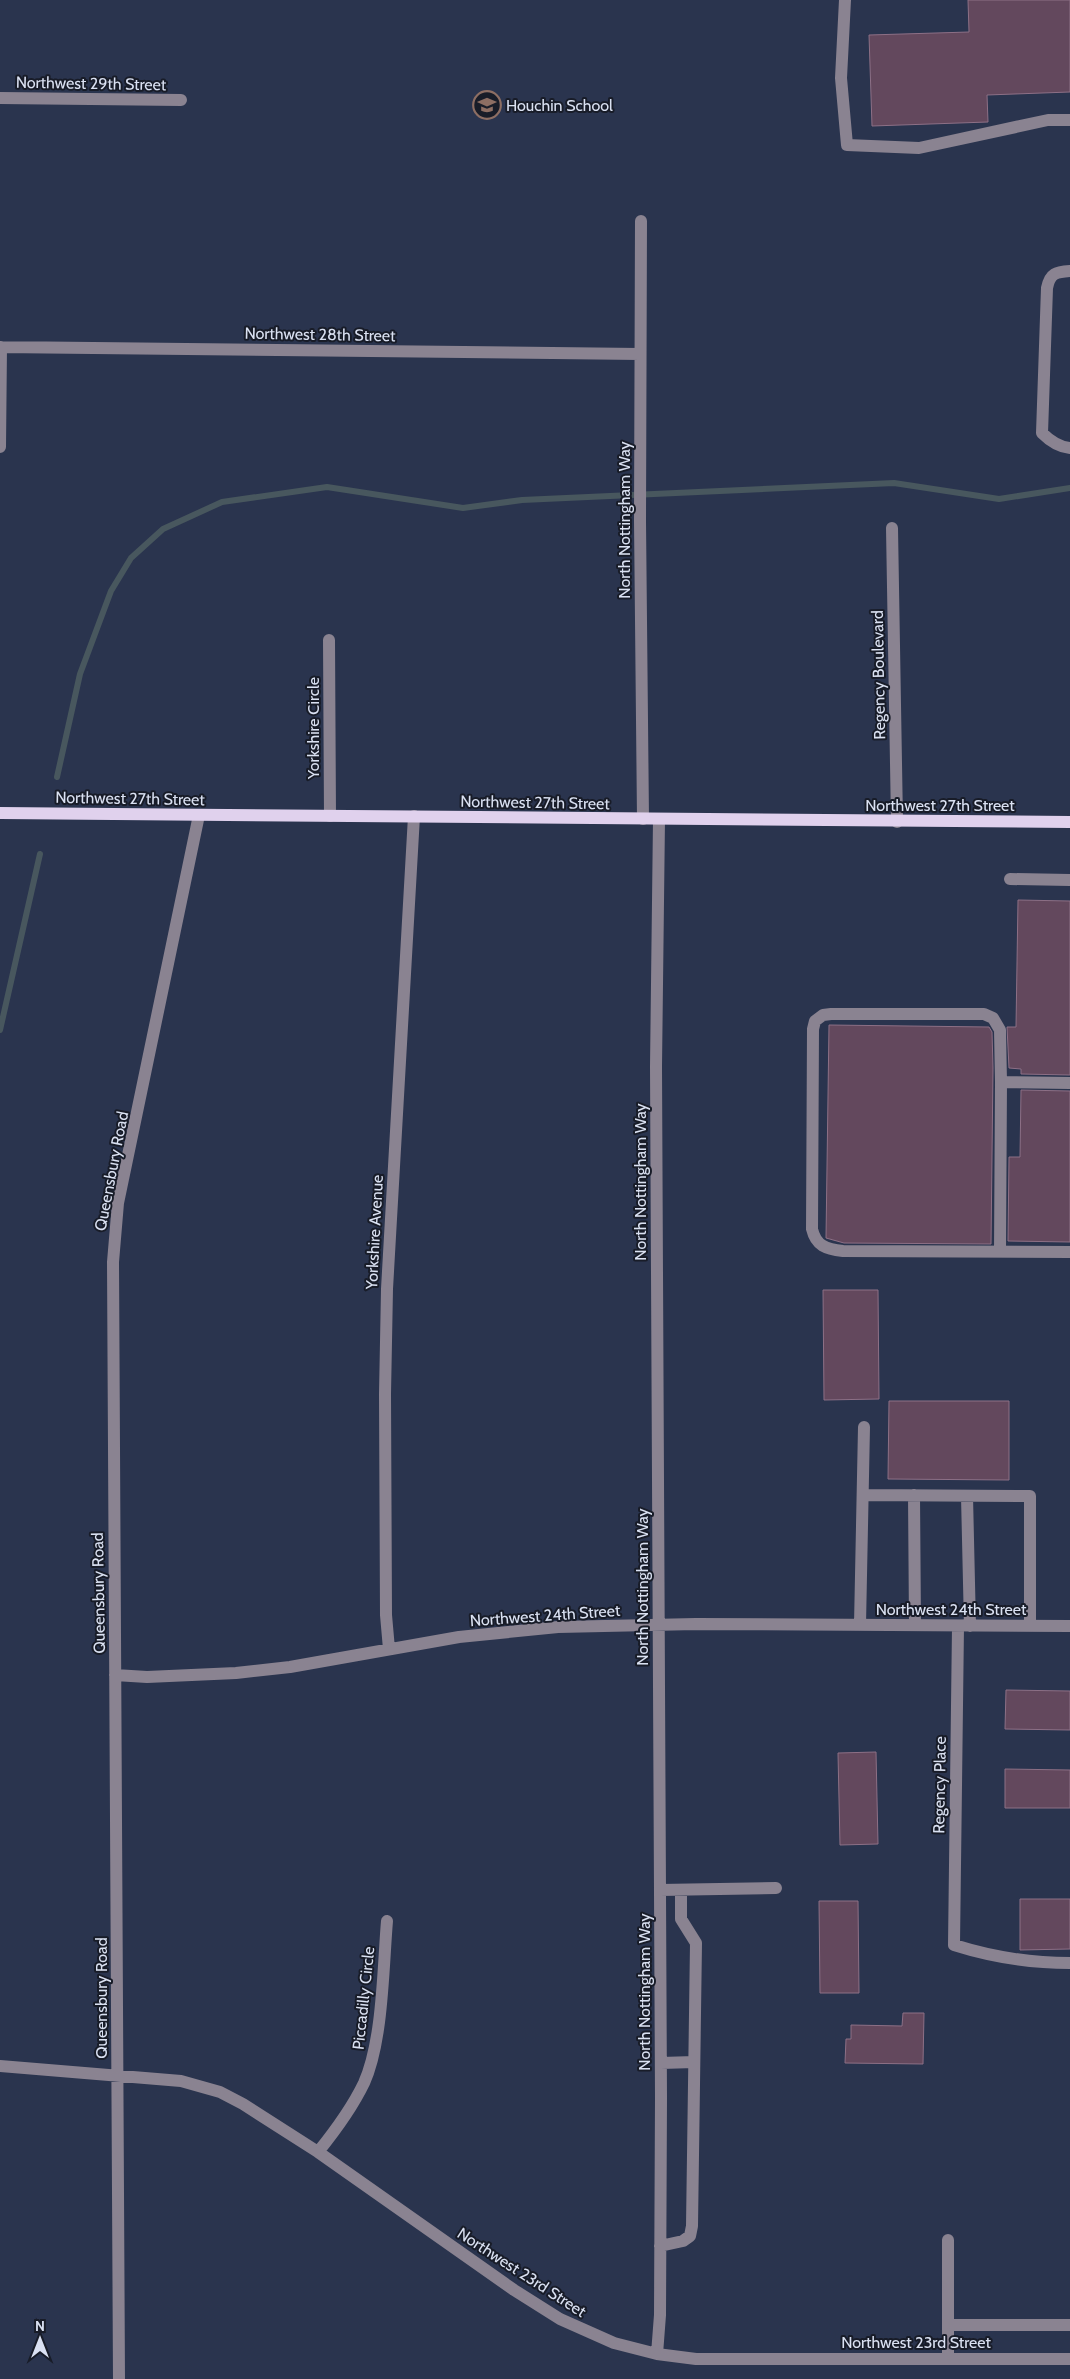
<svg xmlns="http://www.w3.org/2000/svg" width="1070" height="2379" viewBox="0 0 1070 2379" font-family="Cabin,sans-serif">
<rect width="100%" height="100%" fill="#2a344e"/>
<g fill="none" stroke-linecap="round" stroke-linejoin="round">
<path stroke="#48575e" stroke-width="6" d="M57 777 80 674 111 591 131 558 163 529 222 502 327 487 463 508 522 500 894 483 999 499 1070 488
M0 1030 40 854"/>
</g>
<path fill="#63485d" stroke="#8d7086" d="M968 0H1070V92L987 95 988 122 872 126 869 35 969 32Z
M1018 900 1070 901V1075L1021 1074V1069L1009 1068 1007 1027H1016Z
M829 1025 989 1027 992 1032 993 1068 991 1244 844 1243 826 1238Z
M1021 1090 1070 1091V1242L1008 1241 1009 1157H1020Z
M823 1290H878L879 1399 824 1400Z
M889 1401H1009V1480L888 1479Z
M1006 1690 1070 1691V1730L1005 1729Z
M876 1752 878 1844 840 1845 838 1753Z
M1005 1769 1070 1770V1808H1005Z
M1020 1899H1070V1949L1020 1950Z
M819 1901H858L859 1993H820Z
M903 2013H924L923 2064 845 2063 846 2039H851V2025L902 2026Z"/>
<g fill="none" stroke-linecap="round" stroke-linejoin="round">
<path stroke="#8a8391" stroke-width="12" d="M845 0 841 78 847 145 919 148 1048 120H1070
M0 98 181 100
M641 221 640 521 643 819
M1070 271C1056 272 1050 273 1047 288L1042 433C1050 441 1058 447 1070 448
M0 347 640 354
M0 447 1 347
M892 528 897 822
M329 640 330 816
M1010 879 1070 880
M1070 1083 1001 1082 1000 1030 993 1018 984 1014H831L823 1015 815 1021 813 1029 812 1229C816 1246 826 1249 843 1251L1070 1252
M1000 1251 1001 1082
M863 1495 1030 1496V1626
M914 1495 915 1625
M967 1496 970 1626
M860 1625 864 1427
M958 1626 954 1945C992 1957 1030 1963 1070 1963
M389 1649 386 1615 385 1394 387 1289 414 816
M115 1675 147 1677 236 1673 290 1667 459 1637 558 1627 696 1624 1070 1626
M660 1890 776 1888
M661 2063 694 2062
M0 2066 181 2081 220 2092 243 2104 318 2152 514 2290 560 2319 614 2343 657 2354 696 2359H1070
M318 2152C335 2131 352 2108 364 2083 383 2041 383 1967 387 1921
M660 2246 683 2241 690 2236 692 2226 696 1943 681 1919V1890
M948 2325H1070
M657 2354 660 2315 661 2098 656 1067 659 819
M948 2358V2240
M119 2379 113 1262 118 1203 199 815"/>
<path stroke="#e0d1ed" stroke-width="12" d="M0 813 1070 822"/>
</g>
<defs>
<symbol id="school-ring" viewBox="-11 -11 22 22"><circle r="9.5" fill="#181c28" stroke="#8d6e63" stroke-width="1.5"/><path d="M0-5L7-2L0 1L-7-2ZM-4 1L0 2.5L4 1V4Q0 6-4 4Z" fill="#8d6e63"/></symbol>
</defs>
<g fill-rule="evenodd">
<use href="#school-ring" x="471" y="89" width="32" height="32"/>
</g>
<g text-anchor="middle" stroke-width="4" stroke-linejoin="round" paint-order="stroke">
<g font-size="16" fill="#dae1f2" stroke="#181c28">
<text transform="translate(91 83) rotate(1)" y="6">Northwest 29th Street</text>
<text transform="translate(320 334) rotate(1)" y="6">Northwest 28th Street</text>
<text transform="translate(624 520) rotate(-90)" y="6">North Nottingham Way</text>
<text transform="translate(878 675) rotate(-91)" y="6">Regency Boulevard</text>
<text transform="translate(313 728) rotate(-90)" y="6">Yorkshire Circle</text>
<text transform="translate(130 798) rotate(1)" y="6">Northwest 27th Street</text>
<text transform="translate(535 802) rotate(1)" y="6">Northwest 27th Street</text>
<text x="940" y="811">Northwest 27th Street</text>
<text transform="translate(111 1171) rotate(-79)" y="6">Queensbury Road</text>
<text transform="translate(640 1182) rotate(-90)" y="6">North Nottingham Way</text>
<text transform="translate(374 1232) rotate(-87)" y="6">Yorkshire Avenue</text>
<text transform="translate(642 1587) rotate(-90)" y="6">North Nottingham Way</text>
<text transform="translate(98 1593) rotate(-91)" y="6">Queensbury Road</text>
<text x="951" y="1615">Northwest 24th Street</text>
<text transform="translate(545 1615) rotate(-4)" y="6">Northwest 24th Street</text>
<text transform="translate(939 1785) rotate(-89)" y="6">Regency Place</text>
<text transform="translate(644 1992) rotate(-90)" y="6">North Nottingham Way</text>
<text transform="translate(101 1998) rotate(-90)" y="6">Queensbury Road</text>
<text transform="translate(363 1998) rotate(-84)" y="6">Piccadilly Circle</text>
<text transform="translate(522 2272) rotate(33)" y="6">Northwest 23rd Street</text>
<text x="916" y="2348">Northwest 23rd Street</text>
</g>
<g font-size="16" fill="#dae1f2" stroke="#181c28" text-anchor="start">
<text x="506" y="111">Houchin School</text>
</g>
</g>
<g transform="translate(40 2339)" stroke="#181c28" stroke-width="4" paint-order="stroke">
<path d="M0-4L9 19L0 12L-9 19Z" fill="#dae1f2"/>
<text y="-8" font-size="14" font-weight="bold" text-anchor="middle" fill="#dae1f2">N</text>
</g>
</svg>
